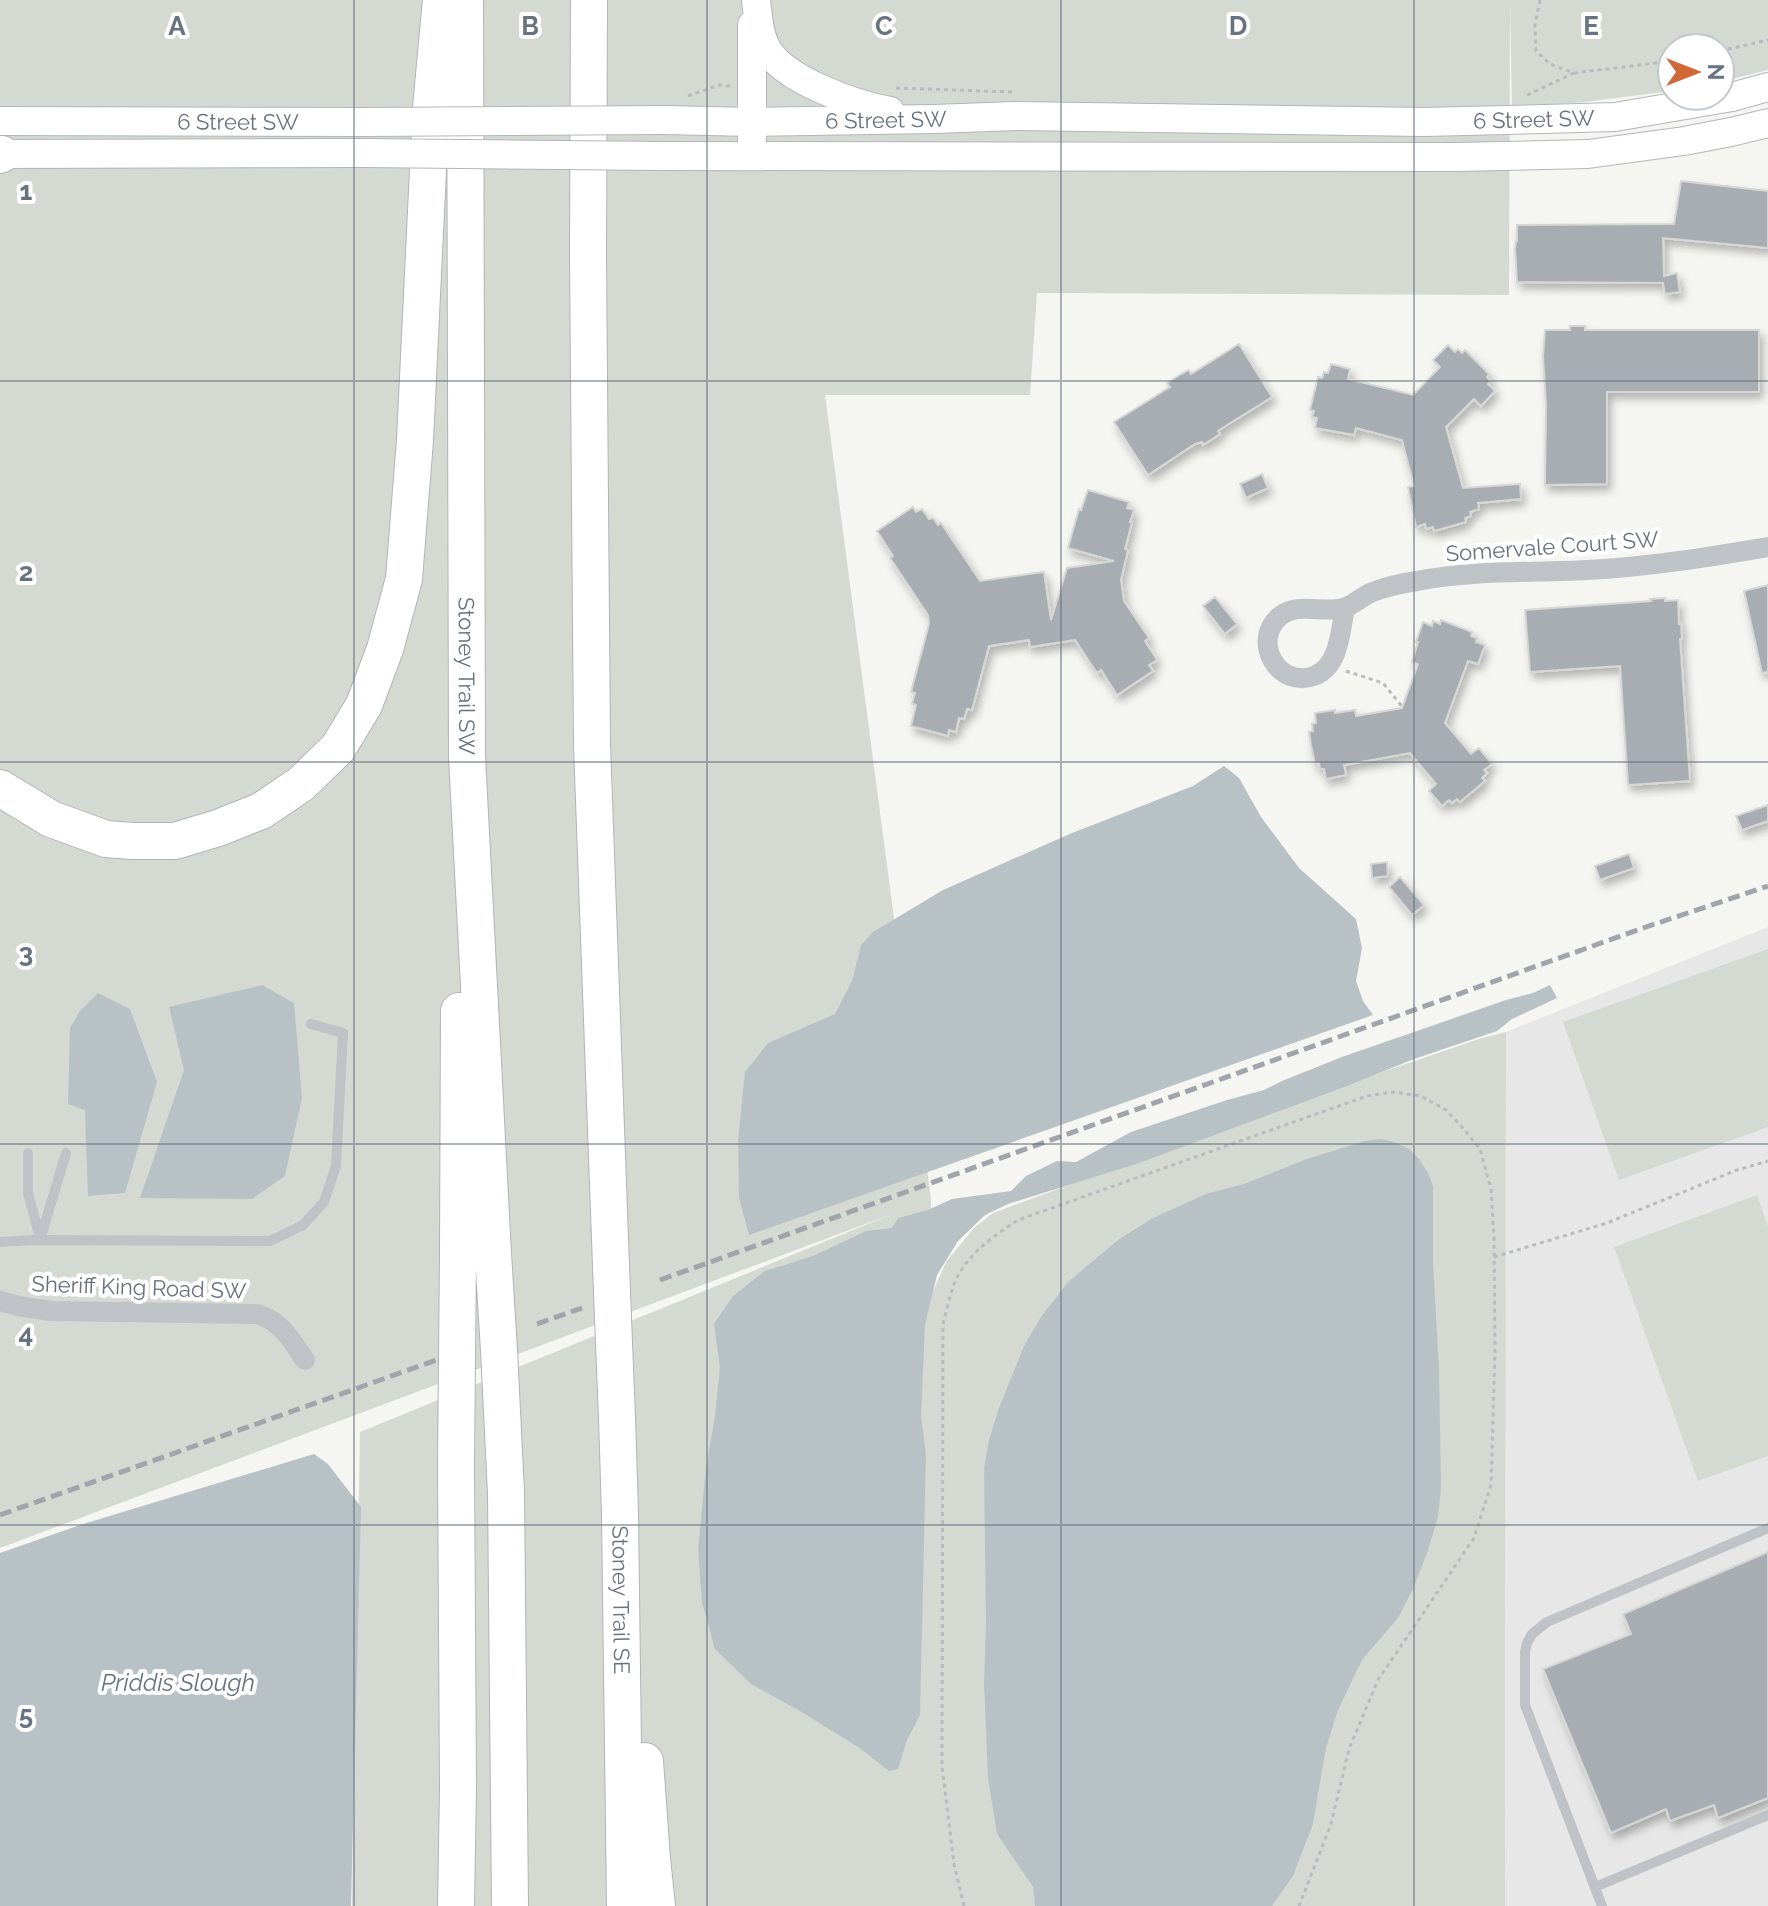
<svg xmlns="http://www.w3.org/2000/svg" width="1768" height="1906" viewBox="0 0 1768 1906" font-family="Raleway,sans-serif">
<defs>
<filter id="shadow"><feDropShadow dx="3.5" dy="6" stdDeviation="4" flood-color="#0004"/></filter>
</defs>
<rect width="100%" height="100%" fill="#f5f5f2"/>
<path fill="#e6e7e6" d="M1768 927V1906H1505L1506 1032Z"/>
<path fill="#d4dad2" d="M0 0H1768V70L1720 82V48H1672V91L1584 102 1512 108 1510 2 1509 295 1037 293 1030 395H825L931 1199 932 1294 946 1262 974 1228 993 1213 1306 1098 1482 1038 1506 1032 1505 1906H352L360 1432 892 1214 0 1548Z
M1768 949V1127L1619 1180 1563 1022Z
M1757 1195 1768 1226V1456L1698 1481 1614 1247Z"/>
<path fill="#b8c1c6" d="M1224 766 1239 778 1261 817 1299 868 1356 919 1362 948 1356 981 1363 1001 1373 1015 749 1235 739 1198 738 1140 745 1072 768 1043 835 1014 852 981 861 945 873 932 943 890 1072 833 1193 786Z
M262 985 294 1003 302 1098 285 1176 252 1199 140 1198 184 1070 169 1007Z
M1550 985 1557 998 1512 1019 1497 1031 1414 1059 1347 1086 1139 1163 1008 1204 985 1215 958 1241 937 1275 925 1325 921 1416 926 1454 920 1715 907 1740 898 1769 889 1771 861 1749 805 1714 751 1684 715 1649 702 1602 698 1550 706 1468 715 1415 720 1367 714 1324 733 1296 765 1271 813 1256 866 1231 892 1228 898 1218 928 1210 952 1199 1011 1191 1026 1176 1057 1161 1076 1162 1131 1132 1227 1100 1264 1090 1282 1081 1342 1057 1506 1000 1533 993Z
M98 993 130 1009 157 1082 125 1193 88 1196 85 1110 68 1104 70 1028 80 1011Z
M1381 1139 1394 1142 1409 1149 1419 1159 1428 1173 1433 1186V1262L1439 1369 1441 1487 1438 1517 1427 1553 1413 1589 1398 1618 1362 1660 1338 1710 1326 1748 1313 1824 1293 1876 1272 1906H1035L1033 1887 997 1834 988 1778 984 1682 986 1624 984 1468 989 1440 999 1408 1024 1346 1041 1317 1068 1282 1118 1240 1153 1218 1206 1194 1244 1184 1307 1159 1365 1141Z
M314 1454 328 1464 361 1507 351 1906H0V1553L80 1525Z"/>
<path fill="#a7adb2" stroke="#d6d7d5" stroke-width="2" filter="url(#shadow)" d="M1681 181 1768 191V248L1663 238 1664 276 1677 273 1680 292 1665 294 1663 283 1517 282 1515 249 1516 241H1517V225L1674 224Z
M1570 326H1585V330H1759V392H1607V484L1545 485 1546 404 1543 357 1545 330H1570Z
M1239 344 1272 397 1224 427 1218 431 1220 434 1203 445 1202 442 1195 444 1148 475 1114 422 1170 387 1167 383 1181 374 1189 370 1191 374Z
M1448 345 1455 352 1458 349 1462 353 1465 350 1489 374 1487 377 1491 382 1488 384 1495 391 1481 406 1474 399 1446 427 1463 488 1520 484 1521 499 1478 503 1479 509 1470 512 1471 516 1465 518 1466 522 1434 531 1433 527 1426 529 1425 524 1416 527 1408 487 1414 486 1402 440 1356 428 1354 435 1315 428 1317 418 1312 417 1314 411 1310 410 1318 377 1322 378 1324 372 1328 373 1331 364 1350 369 1348 379 1413 395 1440 367 1433 360Z
M1262 474 1268 488 1246 498 1240 484Z
M1088 490 1129 502 1127 508 1134 510 1130 522H1132L1125 549 1128 550 1121 580 1124 601 1149 638 1145 641 1157 660 1149 665 1153 671 1117 695 1101 670 1097 673 1075 640 1030 647 1029 640 989 646 972 710 967 709 964 719 959 718 956 732 949 730 948 736 911 726 916 705 912 704 915 693 911 692 929 624 928 615 890 558 893 556 877 531 913 507 916 512 922 509 929 519 933 518 938 525 941 523 980 581 1044 572 1051 620 1067 568 1114 561 1068 548 1079 509 1081 510Z
M1768 585V672L1762 673 1744 591Z
M1215 597 1237 624 1225 634 1203 606Z
M1665 598V601L1678 600 1679 624 1681 623 1682 639H1680L1690 781 1628 785 1620 666 1530 672 1525 610 1651 601 1650 599Z
M1441 620 1472 632 1471 636 1477 638 1476 642 1485 645 1478 664 1468 661 1445 723 1471 754 1479 748 1492 764 1484 770 1487 773 1482 778 1485 781 1460 802 1457 799 1452 803 1449 800 1442 806 1429 791 1436 784 1410 753 1344 765 1346 775 1326 779 1324 769H1320L1319 763 1315 764 1311 745 1309 732 1313 731 1312 724 1316 723 1315 713 1335 710V713L1355 710 1356 716 1402 708 1418 664 1412 662 1418 642H1416L1423 622 1432 626 1433 621 1440 624Z
M1768 805V821L1742 830 1736 816Z
M1629 854 1634 868 1600 880 1595 866Z
M1387 862 1388 876 1372 878 1371 864Z
M1400 877 1424 905 1412 915 1389 887Z
M1768 1552V1798L1718 1818 1714 1805 1670 1821 1666 1809 1611 1833 1543 1669 1631 1634 1623 1614Z"/>
<g fill="none" stroke-linecap="round" stroke-linejoin="round">
<defs>
<g id="secondary">
<path d="M756 0C758 16 759 35 767 49 784 80 856 105 890 111"/>
<path id="s1" d="M664 120 752 122 934 119 1016 116 1424 122 1545 119 1615 117 1732 97 1768 87"/>
<path id="s2" d="M0 121 364 122"/>
<path d="M752 140V25"/>
<path d="M0 154 364 153"/>
<path d="M664 156 1456 157 1588 154 1684 141 1731 132 1768 123"/>
</g>
<g id="highway">
<path id="s3" d="M465 0 467 757 493 1254"/>
<path d="M589 0 588 255 592 745 612 1293"/>
<path d="M0 155 2 154"/>
<path d="M0 788 51 819 106 839 133 841H175L218 828 261 811 301 784 338 748 364 705 385 649 404 579 415 440 431 108 441 0"/>
<path d="M458 1254 459 1011"/>
<path d="M499 1350 506 1493 510 1906"/>
<path id="s4" d="M617 1418 620 1513 625 1906"/>
<path d="M645 1761 652 1859 657 1906"/>
<path d="M456 1906 458 1789 456 1465"/>
</g>
</defs>
<use href="#secondary" stroke="#b2b6ba" stroke-width="30"/>
<use href="#highway" stroke="#b2b5b8" stroke-width="38"/>
<path stroke="#b9bbbe" stroke-width="3" stroke-dasharray="4 4" stroke-linecap="butt" d="M1540 0 1535 25 1536 51 1550 64 1574 73 1672 61
M1720 51 1768 40
M896 88 1012 92
M1527 95 1574 73
M688 96 719 85 730 86
M1346 671 1383 683 1404 709
M1494 1257 1607 1223 1737 1170 1768 1161
M964 1906 954 1864 942 1766 943 1324C946 1312 949 1299 953 1287 964 1256 992 1237 1018 1220L1367 1096 1394 1092 1421 1096 1446 1110 1462 1127 1480 1149 1491 1189 1494 1237 1495 1351 1491 1485 1474 1538 1378 1680 1349 1749 1331 1824 1299 1906"/>
<path stroke="#bfc2c6" stroke-width="10" d="M28 1153V1193L40 1238
M40 1240 66 1153
M0 1242 33 1240 270 1241 303 1225 324 1202 336 1166 343 1033 311 1024
M1595 1887 1768 1815
M1602 1906 1525 1705V1652L1527 1643 1532 1634 1547 1622 1768 1528"/>
<path stroke="#bfc2c6" stroke-width="20" d="M1345 608C1340 631 1340 666 1314 676 1279 689 1251 642 1279 617 1298 601 1322 614 1344 608 1353 605 1362 597 1370 593 1385 587 1402 583 1417 581 1473 570 1531 573 1587 570 1648 567 1708 557 1768 547
M0 1301 18 1306 51 1311 256 1314C281 1320 291 1340 305 1360"/>
<use href="#secondary" stroke="#fff" stroke-width="28"/>
<use href="#highway" stroke="#fff" stroke-width="36"/>
<path stroke="#a1a5ab" stroke-width="5" stroke-dasharray="12 6" stroke-linecap="butt" d="M660 1280 1643 928 1768 886
M537 1324 582 1308
M0 1515 445 1357"/>
<defs>
<path id="secondary-bridge" d="M364 122 664 120
M364 153 664 156"/>
<path id="highway-bridge" d="M493 1254 499 1350
M612 1293 617 1418
M456 1465 458 1254"/>
</defs>
<use href="#secondary-bridge" stroke="#b2b6ba" stroke-width="30" stroke-linecap="butt"/>
<use href="#highway-bridge" stroke="#b2b5b8" stroke-width="38" stroke-linecap="butt"/>
<use href="#secondary-bridge" stroke="#fff" stroke-width="28"/>
<use href="#highway-bridge" stroke="#fff" stroke-width="36"/>
</g>
<path fill="none" stroke="#677380" stroke-width="2" stroke-opacity="0.55" d="M354 0V1906M707 0V1906M1061 0V1906M1414 0V1906M0 381H1768M0 762H1768M0 1144H1768M0 1525H1768"/>
<g text-anchor="middle" stroke-width="8" stroke-linejoin="round" paint-order="stroke">
<g font-size="22" fill="#677380" stroke="#fff">
<text dy="8" stroke="none"><textPath href="#s1" startOffset="870">6 Street SW</textPath></text>
<text dy="8" stroke="none"><textPath href="#s1" startOffset="222">6 Street SW</textPath></text>
<text dy="8" stroke="none"><textPath href="#s2" startOffset="238">6 Street SW</textPath></text>
<text transform="translate(1552 546) rotate(-4)" y="8">Somervale Court SW</text>
<text dy="8" stroke="none"><textPath href="#s3" startOffset="676">Stoney Trail SW</textPath></text>
<text transform="translate(139 1287) rotate(2)" y="8">Sheriff King Road SW</text>
<text dy="8" stroke="none"><textPath href="#s4" startOffset="182">Stoney Trail SE</textPath></text>
</g>
<g font-size="24" font-style="italic" fill="#63737d" stroke="#fff">
<text x="178" y="1691">Priddis Slough</text>
</g>
</g>
<g font-size="26" text-anchor="middle" font-weight="bold" fill="#677380" stroke="#fff" stroke-width="8" stroke-linejoin="round" paint-order="stroke">
<text x="177" y="35">A</text>
<text x="530" y="35">B</text>
<text x="884" y="35">C</text>
<text x="1238" y="35">D</text>
<text x="1591" y="35">E</text>
<text x="26" y="200">1</text>
<text x="26" y="581">2</text>
<text x="26" y="962">3</text>
<text x="26" y="1343">4</text>
<text x="26" y="1724">5</text>
</g>
<g transform="translate(1696 72) rotate(90)"><circle r="38" fill="#ffffff" stroke="#c2c7cc" stroke-width="2"/>
<path d="M0-6L14 30L0 20L-14 30Z" fill="#d16837"/>
<text y="-12" font-size="22" font-weight="bold" text-anchor="middle" fill="#677380">N</text>
</g>
</svg>
